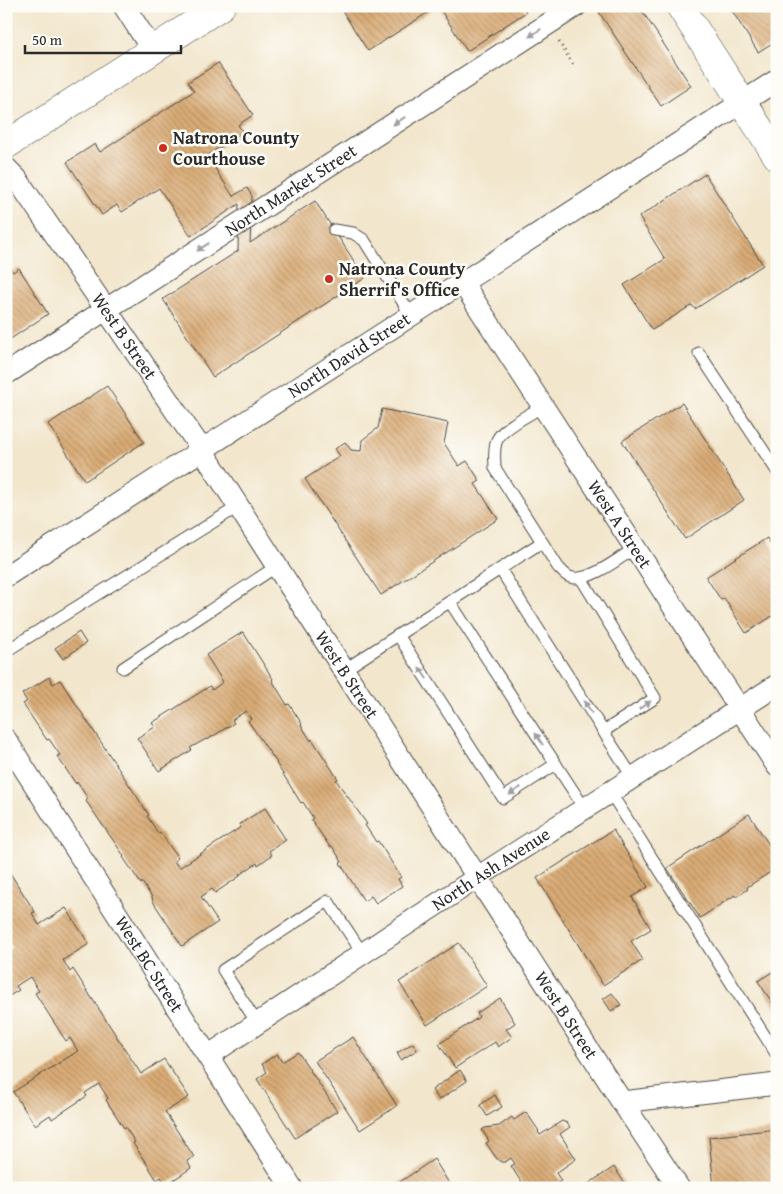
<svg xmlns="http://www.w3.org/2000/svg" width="783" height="1194" viewBox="0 0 783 1194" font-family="'Gentium Book Plus',serif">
<defs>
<pattern id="building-back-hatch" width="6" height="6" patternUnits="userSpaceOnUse" patternTransform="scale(1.25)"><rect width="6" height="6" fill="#daac76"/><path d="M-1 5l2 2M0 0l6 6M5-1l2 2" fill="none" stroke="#b18c61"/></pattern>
</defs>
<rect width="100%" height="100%" fill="#fdfcf7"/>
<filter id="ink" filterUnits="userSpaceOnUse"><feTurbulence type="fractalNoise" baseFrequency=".02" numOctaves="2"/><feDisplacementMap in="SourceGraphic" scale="10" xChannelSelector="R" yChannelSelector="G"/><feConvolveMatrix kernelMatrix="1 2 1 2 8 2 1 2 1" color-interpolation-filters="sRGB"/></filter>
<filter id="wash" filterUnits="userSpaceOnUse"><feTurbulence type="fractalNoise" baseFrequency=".0096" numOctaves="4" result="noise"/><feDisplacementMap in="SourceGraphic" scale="20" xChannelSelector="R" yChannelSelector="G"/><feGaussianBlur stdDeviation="1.12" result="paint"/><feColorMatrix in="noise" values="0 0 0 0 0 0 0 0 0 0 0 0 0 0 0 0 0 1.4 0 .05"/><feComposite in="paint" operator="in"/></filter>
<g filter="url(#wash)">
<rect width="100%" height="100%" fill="#f2e6cc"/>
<g id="blocks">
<path fill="url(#building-back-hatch)" d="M339 6H438L368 51Z
M438 6H522L526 12 467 51Z
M608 6H639L691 86 661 106 599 12Z
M729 6H777V40L758 52Z
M218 63 253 115 238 125 243 132 207 156 233 196 247 188 252 196 250 243 315 201 365 278 213 377 163 299 238 251 239 204 191 236 159 188 122 212 117 205 102 215 67 162 95 144 100 152 194 91 188 82Z
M705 174 763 265 695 309 692 305 652 330 624 285 665 259 639 217Z
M6 262 13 272 19 268 48 314 6 342Z
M107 386 144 442 85 481 48 424Z
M682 403 744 500 685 539 622 441Z
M382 409 448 423 444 443 459 466 467 461 480 481 475 484 498 519 381 595 305 479 340 456 335 449 345 442 351 450 361 451 362 440 378 428Z
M767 538 777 554V620L774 615 746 633 724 598 721 600 706 577Z
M79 632 86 643 63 659 55 648Z
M243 632 273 679 272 680 287 705 289 704 302 724 301 725 311 741 312 739 338 779 336 780 367 824 365 825 376 842 378 841 401 877 398 879 402 886 376 903 371 896 364 901 340 863 342 862 332 846 330 847 311 819 313 818 303 802 301 803 276 763H277L248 721 251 719 246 711 232 720 234 723 207 740 206 739 190 748 192 750 159 771 137 738 155 727 152 723 210 686 212 690 223 682 206 655Z
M49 677 53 684 60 680 149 815 147 816 158 833 160 832 178 858 174 861 179 868 241 827 240 824 265 808 286 840 269 851 272 855 258 865 257 863 239 875 240 876 215 893 212 889 201 897 218 922 182 946 152 900 153 899 142 882 141 884 123 857 124 856 86 801 88 799 77 782 76 784 57 756 60 755 49 739 47 740 23 704 27 701 22 694Z
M749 814 777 857V868L747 887 748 889 736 897 735 895 700 918 667 868Z
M613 830 648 887 632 897 651 929 631 941 643 960 603 985 537 878Z
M6 867 35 912 32 913 39 925 66 908 89 944 63 960 70 972 73 969 141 1074 164 1059 189 1097 165 1112 194 1157 187 1161 191 1168 166 1185 161 1177 157 1180 133 1143 135 1142 125 1127 124 1128 106 1100 108 1098 99 1084 85 1093 87 1096 52 1119 50 1115 35 1125 13 1092 78 1051 70 1038 66 1041 35 993 39 991 30 977 16 986 19 990 6 998V951L12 948 6 939Z
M459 943 487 986 427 1025 399 982Z
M777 969V1010L758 981Z
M612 993 621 1005 611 1011 603 999Z
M500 998 515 1023 506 1029 512 1037 498 1047 495 1042 455 1068 439 1044 479 1017 477 1013Z
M353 1037 397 1106 360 1130 315 1061Z
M413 1043 417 1050 401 1060 397 1053Z
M298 1052 337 1111 295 1138 257 1079 267 1072 262 1064 277 1054 282 1062Z
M460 1070 467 1081 439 1100 432 1090Z
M495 1095 502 1107 487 1116 480 1105Z
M526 1112 539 1131 538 1132 540 1135 562 1121 567 1123 570 1127 560 1134 576 1159 556 1173 561 1181 551 1187 549 1184 543 1188H525L511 1166 515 1164 511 1158 505 1162H501L497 1159 486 1143 489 1141 482 1130 485 1128 499 1126 512 1117 514 1120Z
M777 1129V1188H714L709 1137Z
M434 1159 452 1188H391Z
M614 1167 628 1188H582Z"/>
</g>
</g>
<g filter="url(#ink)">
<use href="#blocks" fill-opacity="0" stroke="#494743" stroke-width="1"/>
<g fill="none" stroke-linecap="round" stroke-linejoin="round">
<defs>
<path id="lane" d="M334 230 353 233 364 240 411 315
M699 353 777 471
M543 406C531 414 503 427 497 440 493 449 495 459 495 468L558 567C561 570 566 576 570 577 587 584 621 557 635 548
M500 569 633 778
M581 578 655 698 604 731
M450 602 585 809
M398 635 503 798 556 764
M6 651 239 506
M123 668 277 566
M344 670 542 542
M610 792 777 1055
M257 1023 223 970 328 901 363 954"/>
<g id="street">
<path d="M124 6 153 51"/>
<path id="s1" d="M6 168 17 179 202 450 622 1102 679 1188"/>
<path id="s2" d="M462 282 777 766"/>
<path id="s3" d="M6 374 576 6"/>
<path id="s4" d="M6 576 777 80"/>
<path id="s5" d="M6 740 292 1188"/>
<path id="s6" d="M208 1056 478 877 777 685"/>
<path d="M622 1102 777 1084"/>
</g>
<path id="primary" d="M680 6 777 156
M6 145 221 6"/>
</defs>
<use href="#lane" stroke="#494743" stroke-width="13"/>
<use href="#street" stroke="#494743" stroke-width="23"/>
<use href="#primary" stroke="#494743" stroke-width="29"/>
<path stroke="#494743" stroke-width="3" stroke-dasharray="1 4" stroke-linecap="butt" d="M559 42 574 66"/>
<use href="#lane" stroke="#fff" stroke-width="11"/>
<use href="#street" stroke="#fff" stroke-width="21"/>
<use href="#primary" stroke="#fff" stroke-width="28"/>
</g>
<defs><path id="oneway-solid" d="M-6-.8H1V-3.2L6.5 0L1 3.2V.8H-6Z" transform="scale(1.25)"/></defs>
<g fill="#a0a0a0">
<use href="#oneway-solid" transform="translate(535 33) rotate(147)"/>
<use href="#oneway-solid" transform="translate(399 121) rotate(147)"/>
<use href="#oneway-solid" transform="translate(203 247) rotate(147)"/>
<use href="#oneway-solid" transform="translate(423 673) rotate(-123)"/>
<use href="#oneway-solid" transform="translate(645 705) rotate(-33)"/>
<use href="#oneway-solid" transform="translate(588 707) rotate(-122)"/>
<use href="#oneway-solid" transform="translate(539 739) rotate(-123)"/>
<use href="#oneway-solid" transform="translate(515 791) rotate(147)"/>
</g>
</g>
<g fill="#c8321e" stroke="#fdfcf7" stroke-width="2">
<circle cx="163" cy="148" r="5"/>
<circle cx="329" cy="279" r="5"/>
</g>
<g text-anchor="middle" stroke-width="5" stroke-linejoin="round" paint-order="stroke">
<g font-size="18" font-weight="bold" fill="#2b2b2b" stroke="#fdfcf7" text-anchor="start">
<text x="173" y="144">Natrona County<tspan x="173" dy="21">Courthouse</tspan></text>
<text x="339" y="275">Natrona County<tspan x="339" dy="21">Sherrif's Office</tspan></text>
</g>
<g font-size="18" fill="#2b2b2b" stroke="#fdfcf7">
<text dy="6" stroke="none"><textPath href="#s3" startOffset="339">North Market Street</textPath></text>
<text dy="6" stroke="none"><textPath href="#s1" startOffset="206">West B Street</textPath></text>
<text dy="6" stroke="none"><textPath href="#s4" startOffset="408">North David Street</textPath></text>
<text dy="6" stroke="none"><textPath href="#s2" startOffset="289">West A Street</textPath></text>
<text dy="6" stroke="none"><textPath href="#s1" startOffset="611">West B Street</textPath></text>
<text dy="6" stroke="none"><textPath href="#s6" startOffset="339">North Ash Avenue</textPath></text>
<text dy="6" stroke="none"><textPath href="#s5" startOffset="266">West BC Street</textPath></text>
<text dy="6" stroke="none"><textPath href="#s1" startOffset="1016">West B Street</textPath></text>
</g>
</g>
<rect width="783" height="1194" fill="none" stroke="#fdfcf7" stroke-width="25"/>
<path d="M25 45v8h156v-8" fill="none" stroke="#2b2b2b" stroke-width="2.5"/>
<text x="32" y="45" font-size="15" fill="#2b2b2b" stroke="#fdfcf7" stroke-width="4" paint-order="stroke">50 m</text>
</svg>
